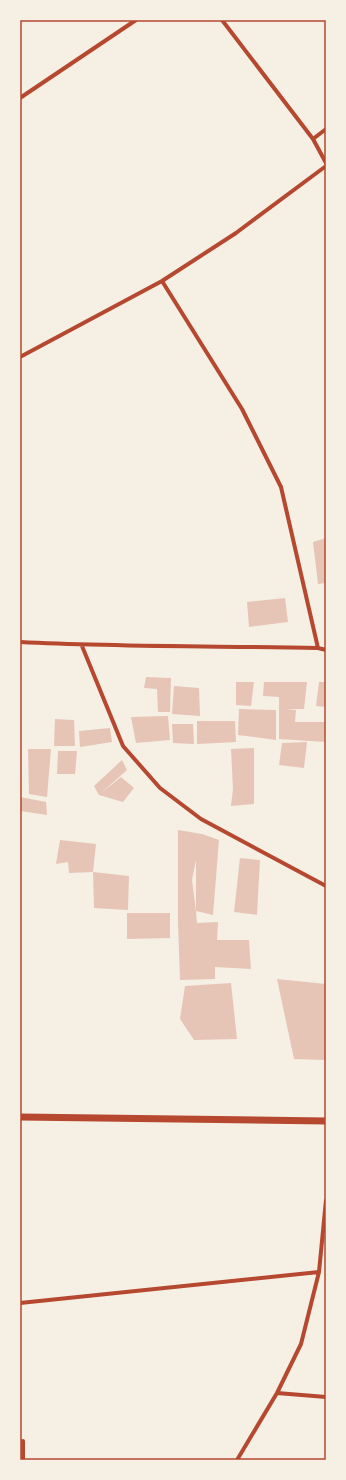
<svg xmlns="http://www.w3.org/2000/svg" width="346" height="1480" viewBox="0 0 346 1480" font-family="Commissioner,sans-serif">
<rect width="100%" height="100%" fill="#f6efe4"/>
<path fill="#e6c5b7" fill-rule="evenodd" d="M326 538V583L318 584 313 542Z
M285 598 288 622 249 627 247 602Z
M146 677 171 678 170 712H158L157 689 144 688Z
M236 682H254L251 706 236 705Z
M264 682H307L304 709H286L296 710 295 722H326V742L279 739V697L263 696Z
M319 682H326V707L316 706Z
M174 686 199 688 200 716 172 714Z
M239 709 276 710V740L238 735Z
M168 716 170 740 136 743 131 717Z
M55 719 74 720 75 746H54Z
M197 721H235L236 742 197 744Z
M172 724H193L194 744 173 743Z
M110 728 112 742 80 747 79 731Z
M307 742 304 768 279 765 282 743Z
M254 748V804L231 806 233 789 231 749Z
M28 749H51L47 797 29 794Z
M58 751H77L75 774H57Z
M122 760 127 770 100 794 121 777 134 788 123 802 99 795 94 786Z
M20 797 46 802 47 815 20 811Z
M178 830 202 834 219 840 213 915 196 911 197 923 218 922 217 940H249L251 969 215 967V979L180 980 178 923ZM196 860V911L192 880Z
M60 840 96 844 93 872 129 876 128 910 94 908 93 872 69 873 68 862 56 864Z
M240 858 260 860 257 915 234 912Z
M127 913H170V938L127 939Z
M277 979 326 984V1060L294 1059Z
M231 983 237 1039 194 1040 180 1019 185 986Z"/>
<g fill="none" stroke-linecap="round" stroke-linejoin="round">
<path stroke="#b5482f" stroke-width="4" d="M222 20 313 139 326 163
M20 98 136 20
M313 139 326 129
M162 281 242 409 281 487 318 648
M20 357 162 281 236 233 326 166
M20 642C119 647 219 646 318 648L326 650
M82 646 123 746 160 788 201 819 326 886
M20 1303 319 1272
M277 1393 326 1397
M23 1441V1460
M237 1460 277 1393 301 1344 319 1272 326 1200"/>
<path stroke="#b5482f" stroke-width="7" d="M20 1117 326 1121"/>
</g>
<rect width="346" height="1480" fill="none" stroke="#f6efe4" stroke-width="42"/>
<rect x="21" y="21" width="304" height="1438" fill="none" stroke="#b5482f" stroke-width="1.5"/>
</svg>
